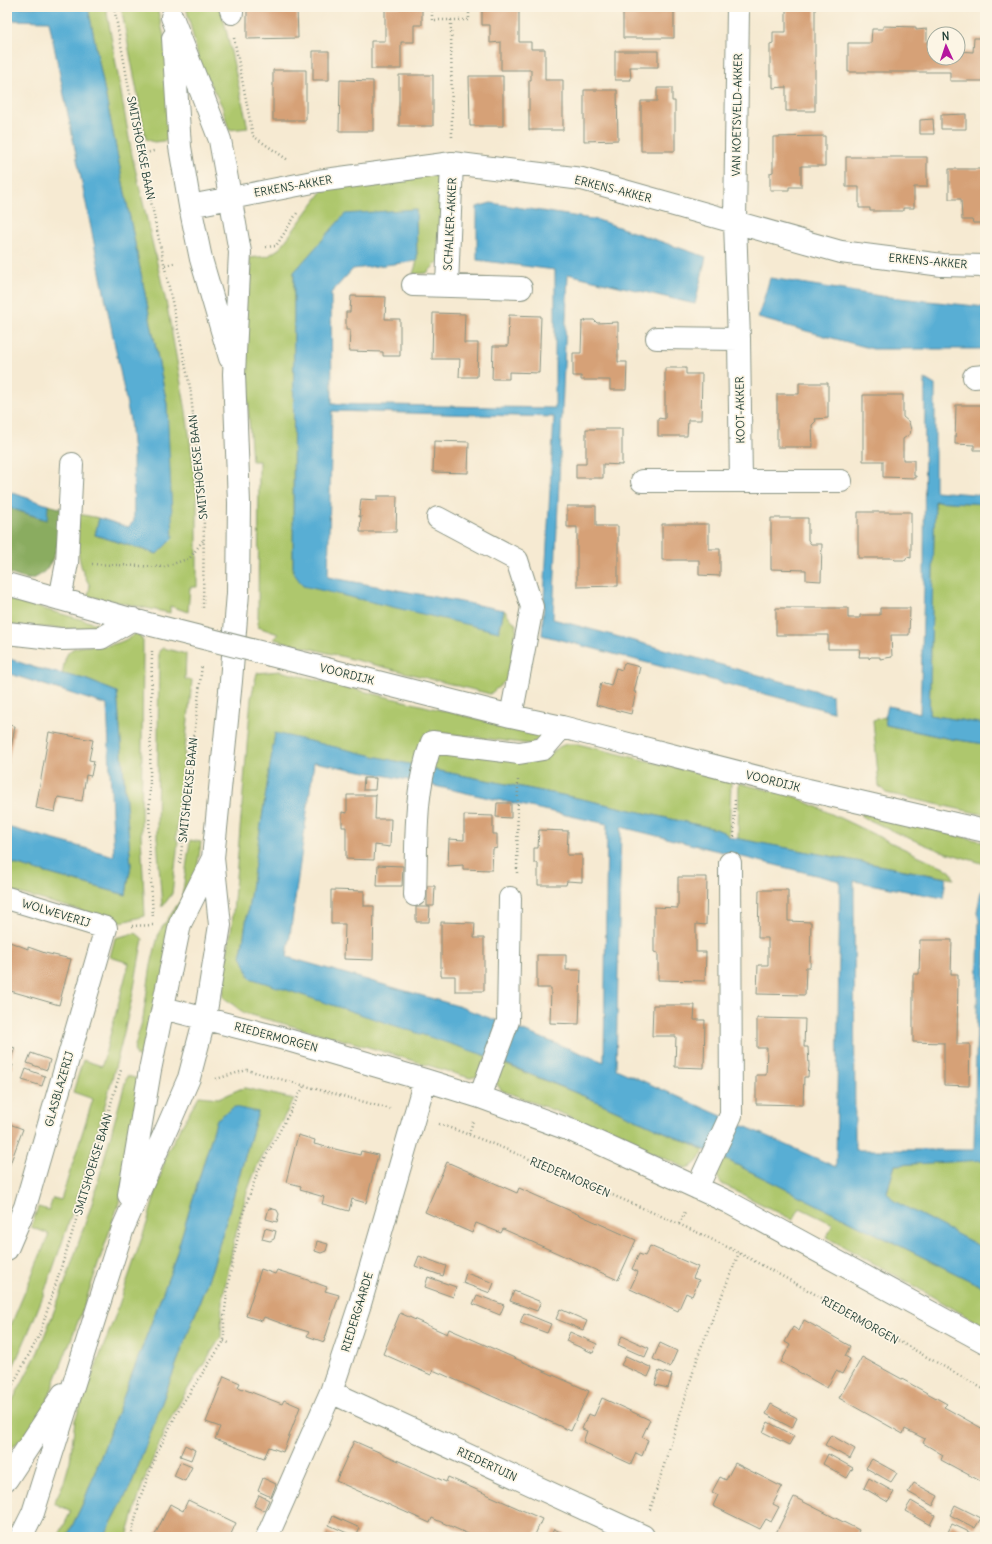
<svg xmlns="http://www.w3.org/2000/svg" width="992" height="1544" viewBox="0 0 992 1544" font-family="Delius,sans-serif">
<rect width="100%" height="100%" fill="#fcf5e5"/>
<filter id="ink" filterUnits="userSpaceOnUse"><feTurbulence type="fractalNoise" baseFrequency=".025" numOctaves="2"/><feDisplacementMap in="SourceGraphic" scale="8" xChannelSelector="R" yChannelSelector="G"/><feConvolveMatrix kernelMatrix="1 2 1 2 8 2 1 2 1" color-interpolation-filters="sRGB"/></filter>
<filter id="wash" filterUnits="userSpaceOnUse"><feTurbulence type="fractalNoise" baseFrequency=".012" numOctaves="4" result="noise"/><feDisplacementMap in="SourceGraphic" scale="16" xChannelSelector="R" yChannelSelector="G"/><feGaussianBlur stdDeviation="0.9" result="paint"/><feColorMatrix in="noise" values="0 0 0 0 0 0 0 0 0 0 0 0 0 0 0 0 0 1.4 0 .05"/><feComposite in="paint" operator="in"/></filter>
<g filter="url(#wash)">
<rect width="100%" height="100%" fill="#f6ead2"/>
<path fill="#aec76d" stroke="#668250" d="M88 7H106L132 155 167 306 186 411 197 494V587H190L188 612 170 606V613L88 596 90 586C75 560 78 543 78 514L99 518 95 535 157 554 167 404Z
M121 7H157L169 57 171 140 154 142 146 139Z
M186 7H221L248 128 229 130 222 106 200 65Z
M438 175 447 189 442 258 427 273 413 274 417 261 416 209 294 272 293 572 499 632 504 610 517 626 508 679 490 694 273 639 278 634 258 627 259 461H252L242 325 243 306 251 272 249 258 268 256 280 248 324 189Z
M935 501 985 504V724L929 715Z
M7 599 98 624 94 630H85L7 625Z
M135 634 139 635 143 641V649L141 834 145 916 122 922 7 890V862L126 895 131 865 117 692 85 679 62 674C64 667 64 655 71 650 79 644 99 647 109 645 118 644 128 639 135 634Z
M163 648 186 654 185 679 192 680 176 838 178 842 172 894 162 907 157 836 159 651Z
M280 671 544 735 536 741 529 744 435 732 416 766 275 734 241 955 487 1056 478 1076 470 1078 355 1043 244 1013 223 997 225 967 232 924 251 698 257 673Z
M885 717 886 725 951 739 985 744V815L886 793 879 786 873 720Z
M566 744H578L731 781 729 837 725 833 716 829 582 799 430 769 437 750 531 762 543 761 559 747Z
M739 783 796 797 915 854 944 867 951 872 954 879 738 839Z
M861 813 985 842V864L938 850 899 834 861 816Z
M190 840 201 842 197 870 143 1059 136 1056 134 1049 143 1018 151 965 159 932 182 898Z
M136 933 143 939C139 958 136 978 132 998 116 1070 95 1143 72 1213 53 1270 34 1325 7 1379V1323L11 1325 49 1234 31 1227 38 1207 49 1210 53 1198 61 1200 93 1099 73 1092 83 1060 102 1066 129 963 110 957 115 938Z
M501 1063 591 1099 704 1150C699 1159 697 1165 686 1168L573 1118 501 1090 496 1083Z
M127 1076 139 1079 133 1150 118 1206 84 1306 43 1412 35 1425 9 1451 7 1455V1411L38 1352 65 1283 92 1203Z
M245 1088 294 1099 258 1164 247 1192 234 1241 222 1302 221 1337 184 1395 167 1425 143 1483 127 1537H104L131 1485 212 1269 258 1112 217 1119 171 1271 84 1501 67 1537H58L71 1511 54 1503 64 1482 70 1461 75 1420 114 1319 147 1223 167 1152 199 1096 219 1098 240 1089Z
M723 1158 985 1288V1327L895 1275 826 1237 833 1224 800 1208 793 1220 722 1184C713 1173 717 1169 723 1158Z
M975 1159 985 1160V1249L894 1201 887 1193 895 1165Z"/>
<path fill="#8aac60" stroke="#54744a" d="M48 505 63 509C61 531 57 573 31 579 25 580 14 575 7 573V507L46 520Z"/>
<path fill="#58aed4" stroke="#3c7684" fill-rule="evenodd" d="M7 7H88L167 404 173 538 157 554 95 535 99 518 128 527 134 521 133 455 130 420 49 21 7 20Z
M491 203 598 220 706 257 695 304 568 274 553 619 832 695 833 712 542 635 554 417 332 411 328 577 504 610 499 632 303 586 293 572 294 272 345 214 416 209 417 261 353 269 331 293 332 404 555 408V270L477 260V207Z
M770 278 880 296 985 307V349H873L758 318Z
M925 379 935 385V491L985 495V504L935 501 929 715 985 724V744L951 739 886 725 885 717 888 706 920 713 924 587Z
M7 491 48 505 47 520 7 507Z
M7 658 36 668 85 679 117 692 131 865 126 895 7 862V827L114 856 107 705 7 673Z
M275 733 430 769 582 799 716 829 725 833 729 837 946 878 943 898 854 881 855 1150H974L979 920 977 912 981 891H985V1160L895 1165 887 1192 894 1201 985 1249V1288L723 1158 591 1099 487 1056 250 978 241 955ZM314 762 403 779 607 824 604 1062 458 1006 287 957ZM621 827 840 881 836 1167 616 1069Z
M234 1107 258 1112 212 1269 131 1485 104 1537H67L84 1501 171 1271 217 1119Z"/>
<g id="blocks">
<path fill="#d6a177" d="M247 7H297L298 38 247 39Z
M385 7H422V25H414V42H401V69H371V41H385Z
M482 7H519V42H531V49H545V80H563V130H529V80H531V70H501V42L490 43V25H482Z
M623 7H674V38H623Z
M786 8H815V111H786V87L773 88V76H770V44L773 43V32H786Z
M883 26 916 27V30L927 29V43H934V58H958V51L973 52 974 38H985V81H950V72H848V43H871L872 29H883Z
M313 51H329V80H313Z
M615 51H658V67H630L631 80H615Z
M273 70H306V120H273Z
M399 75H433V126H399Z
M469 76H503V126H470Z
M340 80 373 81V131H339Z
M657 88H672V101H675V151H641V101H657Z
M584 90H617L618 140 584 141Z
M966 114V129H941V115Z
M933 119 934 134H920V120Z
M825 136V166H801V187H789V190H770V173L773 172V137Z
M846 157H927V187H914V208H903V211H870V208H859V187H846Z
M949 169H985V223H973L972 220H962L961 199H949Z
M351 296 386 297 385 319H400V356H383V352L349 351 350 330H346V312H350Z
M433 313 465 314 464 343H478L477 377H459L460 359H432Z
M509 315 541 316 539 373 509 372V379H492L493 346H508Z
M587 320H594L597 323 618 322V362H627L626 390H610V380H581V376H573V353H581L582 322Z
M665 368H686V374H702L701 420H688L687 436H658V418L665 419Z
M799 383H828V418L815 419 816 421 812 425 813 447H777V394H799Z
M863 395H903V417L909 422 911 430 910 434 903 439V460H914V476H916V478L883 477V461H863Z
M956 405H985V450H974V445L955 444Z
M586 429H622V465L603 464V478H576V464H586Z
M434 441 469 442 468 473 433 472Z
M377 496H397L396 532H360L361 516 359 517 361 499 377 500Z
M567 506H596V526H618V586L577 587V527H567Z
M858 512H911V558L907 557 905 560H895L893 558H858Z
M771 518H808V540L811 544H822L821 581 806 580V570L771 569Z
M662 524H709V549H720V576L699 575V560H662Z
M776 608H848V618H860V615H880V608H910L909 635H891L892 657 880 659V657H871L869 659V657H859L860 649H828V635H776Z
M624 663 640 667 634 692H636L631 714 596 705 601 683 611 686 616 668 622 670Z
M7 725 15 726 8 764H7Z
M49 732 93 740 89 760 94 761 91 776 86 775 82 801 58 797 55 812 36 808Z
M364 778H376L375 790H363Z
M347 795H376L375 819H391L390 847 375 845 374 860 346 859V827H342V812L347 813Z
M497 803H511V818L496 817Z
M464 815 493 816V834H497V848L493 849 492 870 463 869V865L448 866 449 839 464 840Z
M539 830 568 831 567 855H582V882L567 881 566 885H538V863H534V848H538Z
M378 865 403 866 402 886H377Z
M678 877H707L706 925 696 924V952H706L705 981 658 980V953L654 952V907L678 908Z
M427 886H435L434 906H427Z
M331 890 364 891V906H374L373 960 344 959 345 924H331Z
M759 890H788V921L811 922 810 967H806L805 995 757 994 758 965H768V938H758Z
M416 907H430L429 922H416Z
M441 922 475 923 474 938H484V991H455V976H441Z
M920 940H952L951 974H958L957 1044H970L969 1086 944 1085V1043L913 1042V974H919Z
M7 941 23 947 28 949V947L45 953 71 959 59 1005 7 990Z
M537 955H566V970H581L579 1024 550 1023 551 988H537Z
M653 1005H695L694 1020H705L704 1068 675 1067 676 1036H652Z
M757 1018 805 1019 804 1047H808L809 1066 808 1077H804L803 1105 756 1104V1075H766L767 1048H757Z
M7 1045 15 1048 11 1058 7 1056Z
M31 1053 50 1060 47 1070 27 1063Z
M7 1063 13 1065 9 1076 7 1075Z
M26 1069 45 1076 42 1086 22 1080Z
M7 1123 23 1129 7 1172Z
M298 1135 315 1140 314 1144 360 1155 361 1151 378 1155 366 1203 352 1199 349 1211 323 1204H322L324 1197 300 1190 301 1186 286 1182Z
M447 1162 517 1193 519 1188 636 1240 618 1280 503 1229 501 1233 476 1223 472 1233 425 1212Z
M269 1208 277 1210 279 1214 277 1222 266 1219Z
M265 1228 276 1231 274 1239 270 1241 262 1239Z
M317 1241 328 1244 326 1251 321 1253 315 1251Z
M650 1246 698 1267 693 1278 699 1280 692 1296 686 1293 678 1311 630 1289 638 1272 632 1269 639 1254 645 1256Z
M419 1256 446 1266 443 1276 415 1266Z
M261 1269 275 1274 277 1270 302 1278 327 1287 325 1291 339 1295 324 1342 307 1336 309 1332 286 1325 264 1317 262 1321 246 1316Z
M466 1273 494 1283 490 1293 463 1283Z
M428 1277 456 1287 453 1297 425 1287Z
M514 1291 541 1302 537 1311 510 1301Z
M477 1295 504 1305 500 1315 473 1304Z
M560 1309 587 1321 583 1330 556 1319Z
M400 1313 447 1334 449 1329 589 1391 571 1431 433 1370 431 1375 383 1354Z
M524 1313 551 1324 547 1333 520 1323Z
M804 1320 850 1346 845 1356 850 1359 842 1374 836 1371 827 1388 781 1362 790 1345 785 1342 793 1327 799 1331Z
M570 1332 597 1344 593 1353 566 1341Z
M622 1336 649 1348 645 1357 618 1345Z
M660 1343 677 1351 670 1367 653 1359Z
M626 1356 652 1368 648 1377 621 1365Z
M862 1357 947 1404 944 1407 985 1430 984 1483 941 1460 943 1455 923 1443 925 1439 905 1429 903 1434 839 1398Z
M659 1371 672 1375 668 1388 655 1385Z
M224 1376 240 1383 238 1387 282 1404 284 1400 300 1407 283 1452 269 1447 264 1458 215 1439 220 1427 206 1422Z
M602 1398 650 1420 642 1437 648 1440 642 1456 636 1453 631 1464 583 1442 587 1431 582 1429 588 1414 594 1416Z
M771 1404 797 1418 792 1428 766 1414Z
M768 1422 794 1436 789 1445 763 1432Z
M831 1435 855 1449 850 1459 825 1445Z
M354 1441 446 1482 448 1477 542 1519 534 1537H475L432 1518 430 1523 336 1481Z
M185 1445 195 1450 191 1460 180 1456Z
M828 1454 853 1468 847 1478 823 1464Z
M872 1459 897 1473 891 1482 866 1468Z
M180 1462 192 1467 185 1481 174 1476Z
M735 1463 782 1487 773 1504 779 1507 771 1522 766 1519 760 1529 713 1506 718 1495 712 1492 720 1477 726 1480Z
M263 1478 276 1484 271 1497 258 1491Z
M869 1478 894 1492 888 1502 864 1488Z
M914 1483 938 1496 933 1506 908 1492Z
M259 1495 269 1500 264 1511 254 1506Z
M794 1497 859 1530 857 1535 862 1537H774Z
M188 1500 236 1523 231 1534 237 1537H154L170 1504 183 1511Z
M911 1501 935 1515 930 1525 905 1511Z
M955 1505 981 1518 975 1528 950 1515Z
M333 1516 360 1528 356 1537 329 1525Z
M952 1524 965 1530 978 1537H954L947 1534Z
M554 1529 571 1537H550Z
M327 1531 339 1537H324Z"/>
</g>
</g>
<g filter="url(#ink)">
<use href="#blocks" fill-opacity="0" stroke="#8a9483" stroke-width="1"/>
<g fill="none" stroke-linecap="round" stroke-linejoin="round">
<defs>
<path id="minor" d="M230 7 232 13
M738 7 735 222 739 339 741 481
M173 38 180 147 190 206 201 259 230 358
M190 206 318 181 452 163 582 179 841 252 942 265 985 266
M413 285 521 288
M447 285 452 163
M657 338 739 339
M974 377 985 376
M642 481H841
M438 518 517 560 532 607 511 716
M7 584 152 625
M60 599 67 563 72 464
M7 633 60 639 101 638 133 619
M271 655 511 716 562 727 808 790 985 831
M415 895C417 844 413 791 432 742L519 753 543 749 562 727
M7 898 106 928 25 1207 7 1249
M163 1008 281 1038 425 1080 480 1097 573 1131 728 1202 985 1342
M480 1097 508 1021 510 898
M697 1188 731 1115 730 863
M129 1195 150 1070 180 924 213 858
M331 1392 643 1536
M7 1479 63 1394
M21 1537 33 1513 123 1228 189 1078 205 1017 220 925 213 858 231 681 238 593 239 503 234 374 240 252 220 140 172 17
M267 1537 331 1392 360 1304 425 1080"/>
</defs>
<use href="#minor" stroke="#8a9483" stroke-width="24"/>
<path stroke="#8a9483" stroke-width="2.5" stroke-dasharray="1 3" stroke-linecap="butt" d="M114 7 141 154 190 387 204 513 203 610
M432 7V20H469V7
M451 20 452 137
M234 38 253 136
M253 136 288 160
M141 154 154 151
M266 247 276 246 297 213
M165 265 174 263
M92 564 164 567 190 558 204 539
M152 651 149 842 153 918
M734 837 735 798
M180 863 202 665
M517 873 518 780
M132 926 153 925
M216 1079 247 1070 390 1109
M439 1124C486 1140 532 1160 578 1180 632 1204 687 1226 739 1253 822 1297 904 1344 985 1390
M469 1134 473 1122
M679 1224 685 1212
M224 1341 231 1344
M7 1395 39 1336 70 1240 121 1070
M650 1510 700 1350 739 1253
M131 1537 141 1495 157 1453 180 1407 224 1341V1317L229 1279 243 1213 258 1171 304 1086"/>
<use href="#minor" stroke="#fff" stroke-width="22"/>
<defs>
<path id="minor-bridge" d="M152 625 271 655"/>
</defs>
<use href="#minor-bridge" stroke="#8a9483" stroke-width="24" stroke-linecap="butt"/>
<use href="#minor-bridge" stroke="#fff" stroke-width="22"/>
</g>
</g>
<g text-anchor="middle" stroke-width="3.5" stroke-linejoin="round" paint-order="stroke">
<g font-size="11" fill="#1f3d34" stroke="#fcf5e5">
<text transform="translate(737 115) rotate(-89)" y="4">VAN KOETSVELD-AKKER</text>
<text transform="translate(141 148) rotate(79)" y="4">SMITSHOEKSE BAAN</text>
<text transform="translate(293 186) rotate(-10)" y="4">ERKENS-AKKER</text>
<text transform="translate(613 189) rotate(14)" y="4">ERKENS-AKKER</text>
<text transform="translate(450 224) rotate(-87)" y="4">SCHALKER-AKKER</text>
<text transform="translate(928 261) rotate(5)" y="4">ERKENS-AKKER</text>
<text transform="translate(740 410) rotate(-91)" y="4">KOOT-AKKER</text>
<text transform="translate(198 467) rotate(-96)" y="4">SMITSHOEKSE BAAN</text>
<text transform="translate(347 674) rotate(14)" y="4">VOORDIJK</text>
<text transform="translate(773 781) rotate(14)" y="4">VOORDIJK</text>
<text transform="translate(188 790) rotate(-84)" y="4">SMITSHOEKSE BAAN</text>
<text transform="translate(56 913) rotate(17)" y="4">WOLWEVERIJ</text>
<text transform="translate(276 1037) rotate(15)" y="4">RIEDERMORGEN</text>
<text transform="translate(59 1089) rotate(-74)" y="4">GLASBLAZERIJ</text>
<text transform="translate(93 1164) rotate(-73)" y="4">SMITSHOEKSE BAAN</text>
<text transform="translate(570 1177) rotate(23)" y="4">RIEDERMORGEN</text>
<text transform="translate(357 1312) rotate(-73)" y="4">RIEDERGAARDE</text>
<text transform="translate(860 1320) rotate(29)" y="4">RIEDERMORGEN</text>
<text transform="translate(487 1464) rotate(25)" y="4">RIEDERTUIN</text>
</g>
</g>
<rect width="992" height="1544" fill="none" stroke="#fcf5e5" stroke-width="24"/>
<g transform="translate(946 46) rotate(357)"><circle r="19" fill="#fcf5e5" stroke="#a4ab9e"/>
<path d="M0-3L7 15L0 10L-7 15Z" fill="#b5179e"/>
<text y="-6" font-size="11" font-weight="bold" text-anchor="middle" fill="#1f3d34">N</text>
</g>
</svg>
